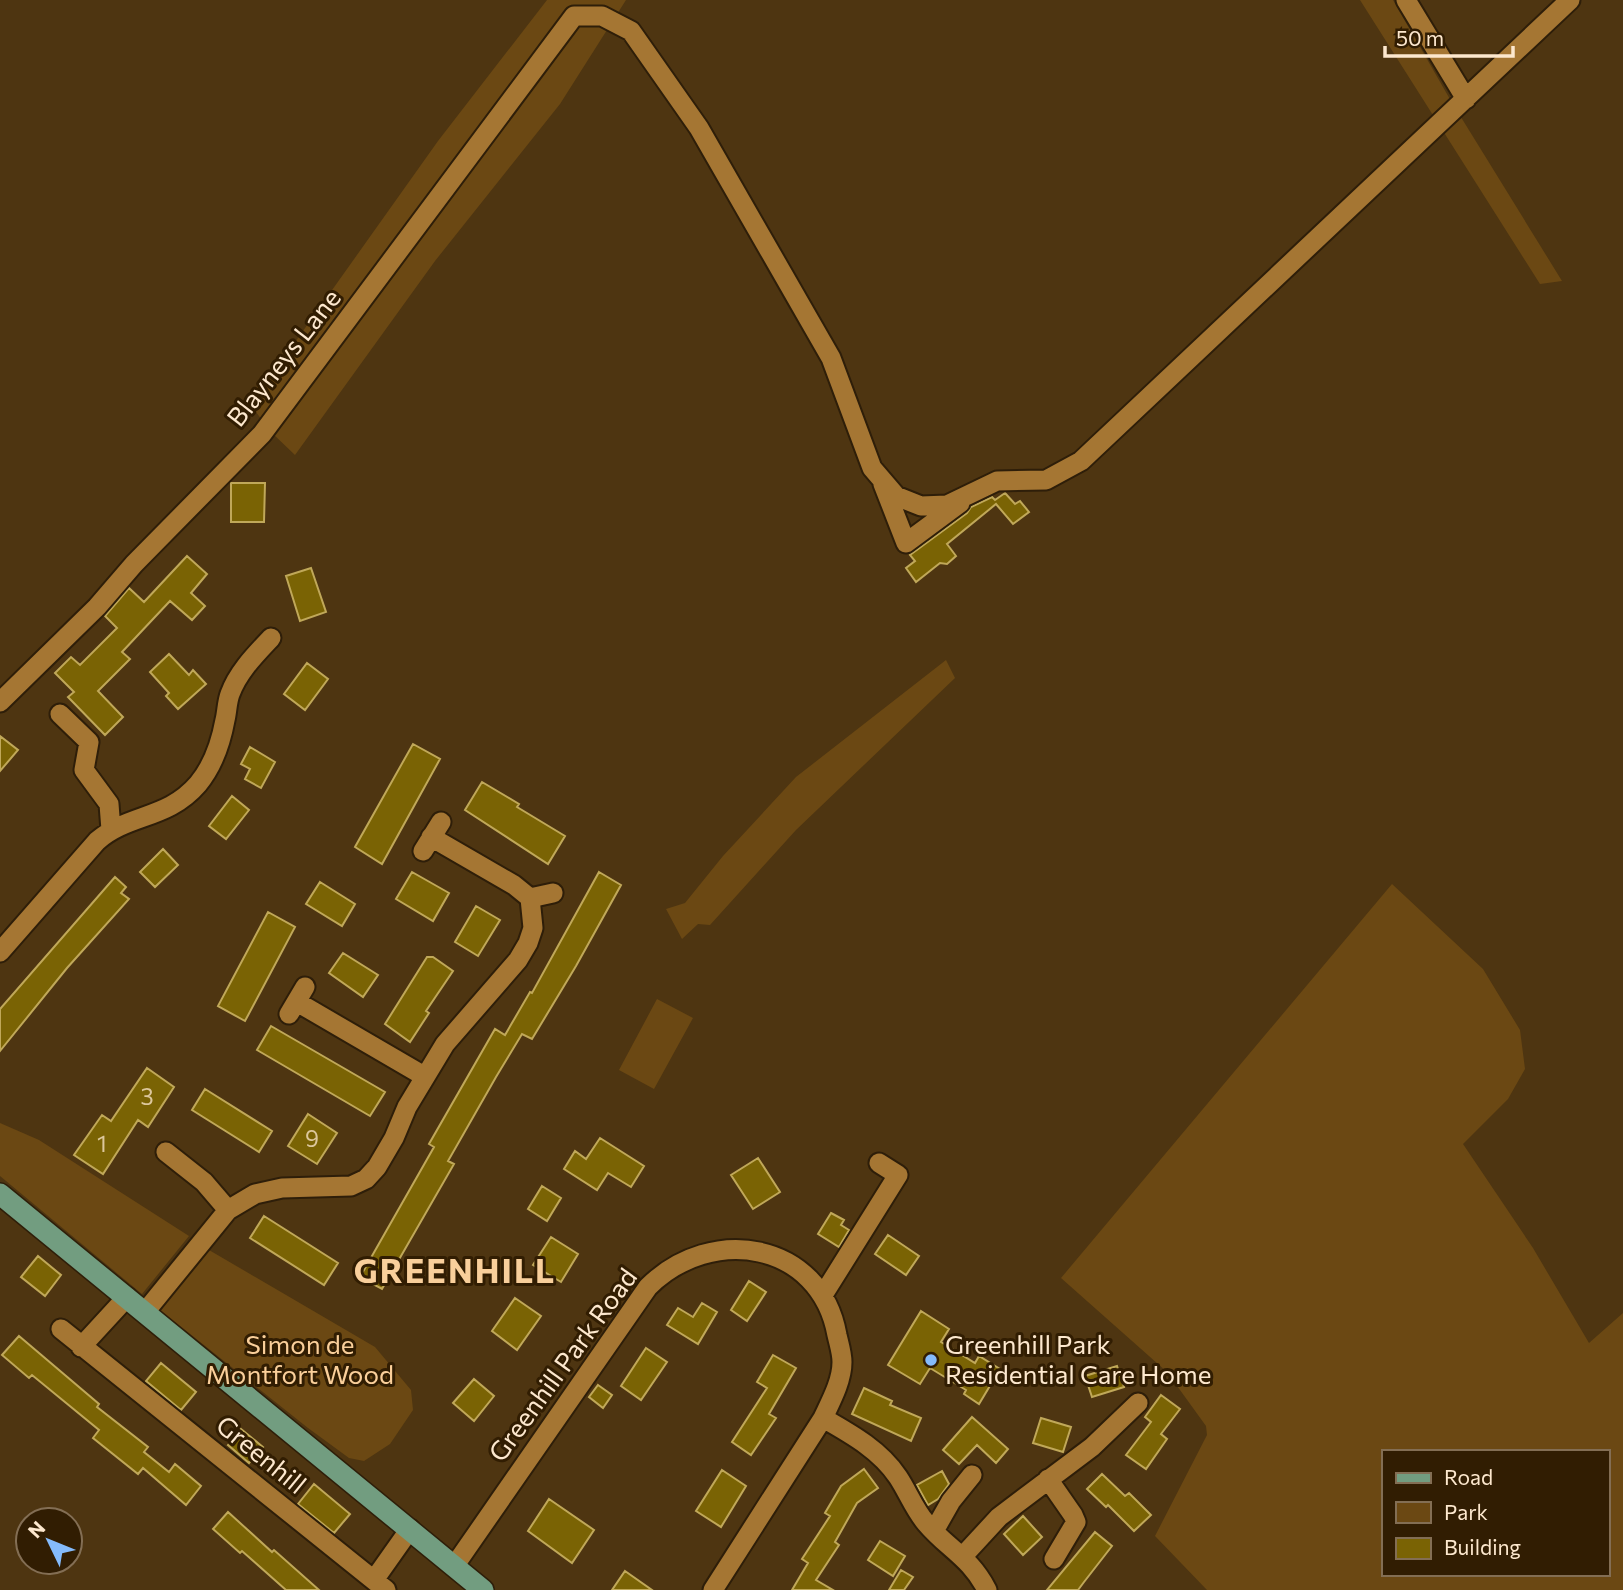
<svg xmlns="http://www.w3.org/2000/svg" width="1623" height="1590" viewBox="0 0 1623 1590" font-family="Commissioner,sans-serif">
<rect width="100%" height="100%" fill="#4e3511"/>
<path fill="#6b4813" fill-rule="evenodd" d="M547 0H626L560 104 435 261 295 455 272 433 249 403 257 387 293 345 438 141Z
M1360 0H1393L1451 101 1562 281 1540 284Z
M946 660 955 678 796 830 710 925 698 924 682 939 666 909 685 903 723 856 796 777Z
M1392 884 1483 969 1520 1030 1525 1069 1508 1099 1463 1144 1533 1248 1589 1343 1623 1313V1590H1207L1155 1536 1207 1435 1206 1426 1167 1372 1061 1278ZM1383 1452H1607V1574H1383Z
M657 999 693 1018 654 1089 619 1070Z
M0 1123 39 1140 189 1236 142 1294 0 1176Z
M209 1250 375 1347 411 1390 413 1410 390 1444 364 1461 349 1458 308 1428 160 1310Z"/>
<path fill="#7a6304" stroke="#c0a859" stroke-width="2" d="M231 483H265L264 522H231Z
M1005 493 1015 504 1020 501 1029 512 1013 524 996 504 947 544 956 556 947 564 940 563 916 582 906 568 915 561 910 555 967 513 971 507 992 497 995 500Z
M187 556 207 574 191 593 205 606 192 620 170 601 122 652 130 659 98 691 123 717 105 735 68 697 74 692 55 673 71 657 80 665 117 628 105 616 129 588 144 602Z
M311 568 326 612 300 621 286 576Z
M169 654 189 675 193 670 206 684 178 709 166 696 169 693 150 672Z
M307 663 328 679 305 710 284 694Z
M0 736 18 750 0 771Z
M413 744 440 759 382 864 355 847Z
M250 747 275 762 261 788 245 779 250 769 241 764Z
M482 782 519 804 517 807 565 836 548 864 465 810Z
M232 796 249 810 226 839 209 826Z
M163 849 178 865 155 887 140 872Z
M412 872 449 893 433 921 396 899Z
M599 872 621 885 576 966 532 1039 522 1034 496 1077 448 1161 454 1164 382 1289 360 1277 434 1147 429 1144 495 1029 505 1035 530 992 532 993Z
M115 877 126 887 121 893 129 899 67 968 0 1051V1009Z
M320 882 355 904 342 926 306 904Z
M476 906 500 920 478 956 455 942Z
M268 912 295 927 245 1021 218 1006Z
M343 953 378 975 363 997 329 973Z
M427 957H433L453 971 426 1011 429 1013 410 1042 385 1024Z
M271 1026 385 1092 370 1116 257 1050Z
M147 1068 174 1087 148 1127 138 1120 103 1174 74 1155 102 1115 111 1121Z
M205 1089 272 1131 259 1152 192 1110Z
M308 1114 337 1133 317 1164 288 1146Z
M600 1138 644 1166 631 1187 608 1173 597 1190 564 1169 575 1151 586 1159Z
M758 1158 780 1192 753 1209 731 1175Z
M542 1186 561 1198 547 1221 528 1209Z
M831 1213 844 1220 841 1225 849 1230 839 1247 818 1234Z
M264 1216 338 1263 324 1285 250 1238Z
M888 1235 919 1256 906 1275 875 1254Z
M551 1237 578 1254 561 1282 533 1265Z
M38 1256 61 1275 45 1296 21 1277Z
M749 1281 766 1292 747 1321 731 1310Z
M515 1298 541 1316 517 1350 492 1331Z
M702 1303 717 1312 698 1344 667 1325 678 1308 693 1317Z
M921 1311 949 1329 941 1342 975 1363 979 1356 1000 1369 979 1404 964 1394 966 1390 930 1368 920 1384 888 1365Z
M19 1336 99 1404 97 1407 148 1447 144 1452 169 1472 175 1464 201 1486 186 1505 143 1468 138 1474 93 1438 99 1430 32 1375 29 1378 2 1355Z
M646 1348 667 1362 641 1400 621 1386Z
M773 1355 796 1368 769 1414 776 1418 751 1455 732 1442 767 1388 757 1382Z
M161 1363 196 1392 181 1410 146 1381Z
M1117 1366 1124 1387 1092 1397 1085 1376Z
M474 1379 494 1396 474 1421 453 1403Z
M598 1385 612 1395 603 1408 589 1397Z
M864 1388 892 1401 890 1405 921 1418 911 1441 852 1414Z
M1161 1395 1180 1409 1161 1434 1167 1439 1146 1469 1126 1455 1151 1422 1145 1417Z
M972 1417 1008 1449 996 1463 977 1445 959 1464 943 1450Z
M1041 1418 1071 1427 1063 1452 1033 1443Z
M241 1429 263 1447 249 1463 228 1445Z
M864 1469 878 1488 857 1503 835 1542 839 1545 816 1580 833 1590H792L808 1563 802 1559 830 1516 825 1513 841 1486Z
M722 1470 746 1486 721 1527 696 1511Z
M942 1471 949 1484 938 1499 928 1505 917 1485Z
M1102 1474 1125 1496 1129 1493 1151 1515 1134 1531 1108 1505 1106 1507 1087 1489Z
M314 1484 350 1514 334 1533 298 1504Z
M549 1499 594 1530 572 1563 528 1531Z
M228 1512 272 1552 274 1550 319 1590H286L242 1551 240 1553 213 1529Z
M1023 1516 1042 1537 1023 1555 1004 1534Z
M1095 1532 1112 1546 1084 1582 1078 1590H1047Z
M880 1541 905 1556 893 1576 868 1560Z
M901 1570 913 1577 904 1590H889Z
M625 1571 652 1590H612Z"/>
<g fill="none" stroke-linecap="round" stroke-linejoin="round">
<defs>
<path id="minor" d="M1406 0 1466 99
M883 484 906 543 960 503
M0 702 97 607 134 564 262 434 574 16H602L631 31 699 128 831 358 872 468 896 496 921 506 947 505 997 481 1046 480 1081 461 1570 0
M60 714 89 742 84 770 109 804 111 830
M423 851 441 822
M530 898 553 893
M0 952 97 841C129 813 167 820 198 784 212 767 221 742 225 720 227 712 227 702 230 694 238 672 255 655 271 638
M297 1002 424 1076
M289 1014 305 987
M166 1152 204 1182 228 1210
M823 1295 898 1175 879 1163
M145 1312 228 1210 255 1194 282 1188 351 1186 366 1179 377 1167 394 1138 407 1107 445 1044 518 960 528 943 533 928 530 898 514 885 431 837
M61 1329 386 1590
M81 1347 127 1297
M823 1418C851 1434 880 1450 898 1477 908 1492 914 1509 926 1523 948 1549 970 1557 987 1590
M1048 1479 1073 1515 1076 1522 1054 1559
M934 1531 951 1501 972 1475
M963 1556 999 1517 1092 1447 1138 1403
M455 1565 648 1287C711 1224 820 1241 837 1335 839 1344 842 1353 842 1362 842 1381 831 1401 823 1418L713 1590
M374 1580 410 1529"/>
<path id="major" d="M0 1194 483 1590"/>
</defs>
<use href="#minor" stroke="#2e1e09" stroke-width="23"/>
<use href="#major" stroke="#2e1e09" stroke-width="24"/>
<use href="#minor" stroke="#a57633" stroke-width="19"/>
<use href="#major" stroke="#729d80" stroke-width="21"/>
</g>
<circle fill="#85bbfb" stroke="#311d02" stroke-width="2.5" cx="931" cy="1360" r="7"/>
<g text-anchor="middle" stroke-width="6" stroke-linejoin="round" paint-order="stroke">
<g font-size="23" fill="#dcc79c">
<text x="147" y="1105">3</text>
<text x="312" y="1147">9</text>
<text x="102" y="1152">1</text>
</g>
<g font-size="26" fill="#fde8ce" stroke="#311d02">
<text transform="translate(284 358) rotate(-52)" y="9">Blayneys Lane</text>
<text transform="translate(563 1365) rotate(-54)" y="9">Greenhill Park Road</text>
<text transform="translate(261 1455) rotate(39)" y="9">Greenhill</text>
</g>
<g font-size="26" fill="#facf9a" stroke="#311d02">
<text x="300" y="1354">Simon de<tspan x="300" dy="30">Montfort Wood</tspan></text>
</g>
<g font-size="26" fill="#fde8ce" stroke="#311d02" text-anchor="start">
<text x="945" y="1354">Greenhill Park<tspan x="945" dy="30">Residential Care Home</tspan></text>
</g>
<g font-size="33" font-weight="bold" letter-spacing="2" fill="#f9cf9b" stroke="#311d02">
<text x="455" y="1283">GREENHILL</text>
</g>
</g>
<rect x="1382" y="1450" width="228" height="126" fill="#311d02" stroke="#836e54" stroke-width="2"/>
<rect x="1396" y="1473" width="35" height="10" fill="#729d80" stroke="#836e54" stroke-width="2"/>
<text x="1444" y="1485" font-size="21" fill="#fde8ce">Road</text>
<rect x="1396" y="1502" width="35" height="21" fill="#6b4813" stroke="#836e54" stroke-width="2"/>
<text x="1444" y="1520" font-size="21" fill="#fde8ce">Park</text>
<rect x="1396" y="1538" width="35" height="21" fill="#7a6304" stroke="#836e54" stroke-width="2"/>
<text x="1444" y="1555" font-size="21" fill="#fde8ce">Building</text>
<g transform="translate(49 1541) rotate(313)"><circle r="33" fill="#311d02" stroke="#836e54" stroke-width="2"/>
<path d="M0-5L12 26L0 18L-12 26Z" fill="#85bbfb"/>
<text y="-10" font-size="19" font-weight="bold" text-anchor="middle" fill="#fde8ce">N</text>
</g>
<path d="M1385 46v10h128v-10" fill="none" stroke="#fde8ce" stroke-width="3.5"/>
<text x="1396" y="46" font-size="21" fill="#fde8ce" stroke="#311d02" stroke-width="5" paint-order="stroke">50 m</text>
</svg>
